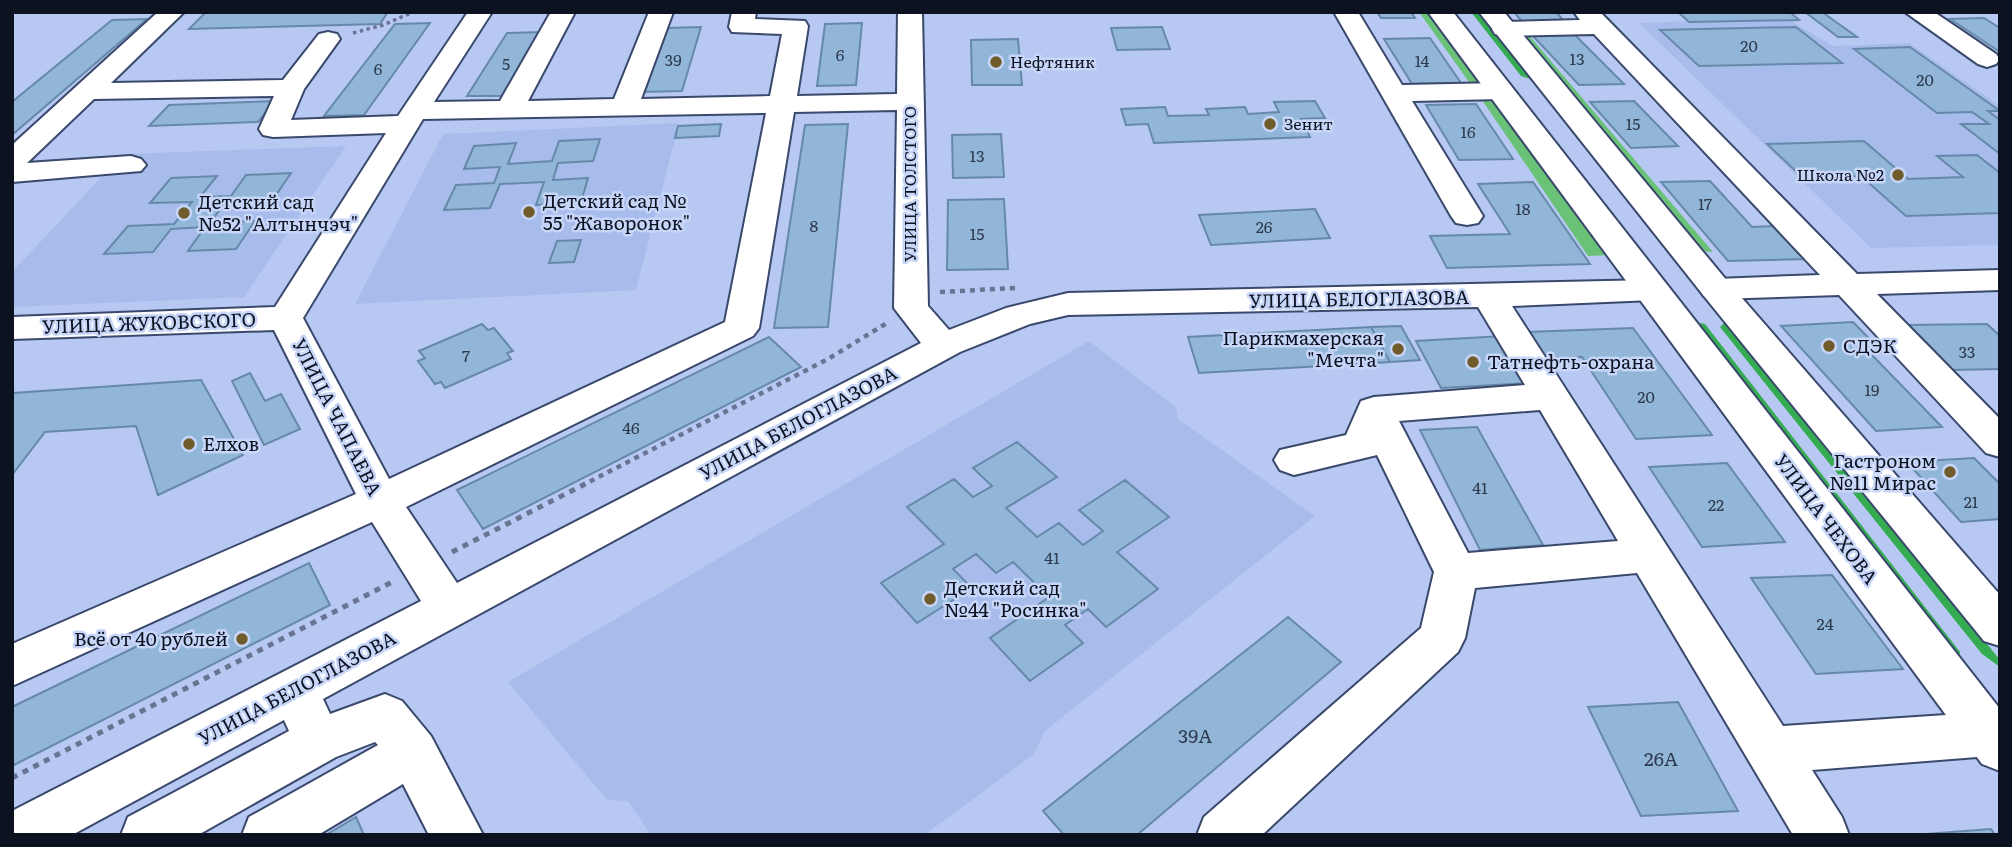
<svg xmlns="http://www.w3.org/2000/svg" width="2012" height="847" viewBox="0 0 2012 847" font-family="Literata,serif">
<rect width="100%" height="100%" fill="#b7c8f3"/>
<path fill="#a8bcec" d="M1786 18 1833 46 1909 43 2000 106V245L1871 248 1639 23Z
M679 123 636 290 355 304 443 134Z
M346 146 244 297 12 307V272L123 154Z
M1089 341 1176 407 1178 419 1315 516 1045 731 1033 755 924 835H651L628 801 607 800 508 682Z"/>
<path fill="#6ac277" d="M1419 12H1431L1484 83 1474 89Z
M1518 32 1527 33 1713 252 1702 251Z
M1480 97 1500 105 1612 255 1588 256Z"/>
<path fill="#35ac51" d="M1471 12H1477L1531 79 1521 76Z
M1690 321 1705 324 1960 652 1958 669Z
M1726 321 2000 660V667L1982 654 1720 327Z"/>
<path fill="#92b6d8" stroke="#6689a9" stroke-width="2" d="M388 12 380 24 189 29 205 13Z
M1377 12H1411L1415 18H1381Z
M1514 12H1556L1565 22 1523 23Z
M1678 12H1790L1799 20 1689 22Z
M1805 12H1822L1857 37H1838Z
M1984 18 2000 28V52L1950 19Z
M147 19 12 135V102L112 20Z
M430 23 364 115 324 116 395 24Z
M862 23 856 85 817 86 825 24Z
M701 27 682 91 642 92 665 28Z
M1162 27 1170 49 1117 50 1111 28Z
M1796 27 1842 63 1699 66 1660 30Z
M542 32 506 96H467L507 33Z
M1573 33 1624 84 1579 85 1531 34Z
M1430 38 1461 83 1412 84 1384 39Z
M1018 39 1022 85H972L971 40Z
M1910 47 2000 111H1988L2000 120V154L1961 124H1989L1972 112 1937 113 1854 49Z
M275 101 258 122 149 126 169 105Z
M1315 101 1325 118 1301 119 1310 137 1154 143 1148 124 1126 125 1121 109 1165 107 1168 116 1209 115 1206 109 1245 107 1248 114 1279 112 1274 102Z
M1634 101 1678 146 1631 148 1590 102Z
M1476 104 1513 159 1459 160 1426 105Z
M721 124 719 136 675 138 678 126Z
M848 124 828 327 774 328 805 125Z
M1001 134 1004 177 953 178 952 135Z
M600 139 593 161 558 163 553 180 588 178 581 202 536 205 544 182 500 184 490 208 444 210 456 185 494 183 500 167 464 169 474 146 516 143 508 164 552 161 559 141Z
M1864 141 1908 179 1963 177 1937 156 1977 155 2000 173V213L1906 216 1861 176 1803 178 1767 144Z
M291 173 274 198 227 200 210 223 255 221 236 249 188 251 205 227 171 229 153 252 104 254 128 226 174 224 192 202 150 203 171 178 217 176 200 197 231 196 246 175Z
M1710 181 1752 227 1775 226 1806 259 1728 261 1661 182Z
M1533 182 1590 264 1447 268 1430 236 1510 234 1478 184Z
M1004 199 1008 269 947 270 948 200Z
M1315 209 1330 238 1211 245 1199 215Z
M581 240 574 262 549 263 557 241Z
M1853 322 1883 353H1870L1942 427 1876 431 1781 326Z
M482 324 488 330 494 328 513 351 507 353 511 359 445 388 441 382 435 384 418 361 425 358 419 351Z
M1987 324 2000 336V369L1951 370 1908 325Z
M1401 326 1420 360 1390 362 1371 327Z
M1371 327 1390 362 1199 373 1188 337Z
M1633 328 1712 435 1636 439 1582 357 1544 358 1528 332Z
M1503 336 1532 383 1441 388 1416 341Z
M769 337 801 367 483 529 457 490Z
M250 373 265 401 281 394 300 429 264 445 232 381Z
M201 380 243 455 158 495 136 426 45 432 12 475 13 393Z
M1477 427 1543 545 1480 550 1420 430Z
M1017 442 1057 477 1006 508 1037 537 1059 523 1083 545 1103 531 1079 510 1125 480 1169 517 1117 552 1158 589 1106 627 1088 609 1065 625 1083 643 1030 681 990 638 1049 597 1013 562 996 573 976 554 953 569 972 588 917 623 881 583 944 544 907 507 954 479 973 497 992 486 973 468Z
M1974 458 2000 484V519L1961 522 1907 462Z
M1727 463 1785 542 1702 547 1649 467Z
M309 563 330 605 12 766V707Z
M1832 575 1903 669 1816 674 1751 578Z
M1288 617 1341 662 1137 835H1064L1043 811Z
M1678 702 1738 811 1641 816 1588 707Z
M356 817 364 835H326Z
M1991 829 1995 835H1912Z"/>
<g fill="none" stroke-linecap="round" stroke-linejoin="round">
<defs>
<path id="minor" d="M158 12H184L111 83 283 80 319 34 328 32 337 34 340 39 304 89 291 120 398 116 468 12H492L434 102 500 101 551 12H575L528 101 614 99 649 12H673L641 99 770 96 782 34 732 32 729 27 732 12H756L755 19 805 21 808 26 797 96 897 94 898 12H922L928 306 949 330 1006 308 1068 293 1653 280 1665 283 1670 290 1665 297 1653 300 1512 306 1783 726 1990 712 2000 715V753L1990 756 1812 770 1842 817 1849 835H1793L1637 573 1475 588 1465 638 1458 652 1262 835H1197L1204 817 1421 628 1434 572 1377 455 1294 475 1280 470 1274 460 1280 450 1346 435 1361 401 1374 397 1525 385 1478 307 1068 315 1030 324 960 352 323 699 330 714 385 694 402 701 431 736 483 835H429L403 784 318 835H242L249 817 378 745 375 742 336 757 198 835H121L128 817 289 731 284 720 72 835H12V811L421 601 372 522 12 686V644L356 494 274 330 12 339V317L275 307 386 133 273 137 263 135 259 129 274 96 94 99 27 163 131 156 141 159 146 165 141 171 12 182V145ZM897 110 894 308 921 343 457 583 406 507 753 336 759 328 794 112ZM766 113 725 322 389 479 303 318 423 119ZM1540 410 1618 541 1468 553 1399 421Z
M1334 12H1358L1402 85 1501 83 1510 85 1514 91 1510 97 1501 99 1412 101 1483 216 1478 223 1467 225 1456 223 1451 216Z
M1574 12H1600L1857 274 2000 270V290L1877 294 2000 419V457L1986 453 1839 295 1716 299 1704 296 1699 289 1704 282 1716 279 1820 275 1594 34 1504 36 1495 34 1492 29 1495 24 1504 22 1580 20Z
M1905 12H1934L1996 54 2000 59 1996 64 1987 67 1978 64Z"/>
<path id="major" d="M1428 12H1453L2000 709V771L1982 764Z
M1479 12H1504L1728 282 2000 595V646L1984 641 1704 296Z"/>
</defs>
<use href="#minor" stroke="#3a486c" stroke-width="4"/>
<use href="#major" stroke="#3a486c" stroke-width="4"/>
<path stroke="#687492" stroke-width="3.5" stroke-dasharray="3.5 3.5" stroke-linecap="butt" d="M353 33 383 25 413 12"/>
<path stroke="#687492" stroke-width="4.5" stroke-dasharray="5 5" stroke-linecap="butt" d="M940 292 1015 288
M581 486 828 359 887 323"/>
<path stroke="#687492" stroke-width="5" stroke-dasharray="6 6" stroke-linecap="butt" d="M452 552 585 484
M12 778 394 581"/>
<use href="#minor" fill="#fff" fill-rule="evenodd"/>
<use href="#major" fill="#fff" fill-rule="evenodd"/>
</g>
<g fill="#705c2b" stroke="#c7d6f8" stroke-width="2.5">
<circle cx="996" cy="62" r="7"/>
<circle cx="1270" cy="124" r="7"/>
<circle cx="1898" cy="175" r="7"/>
<circle cx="529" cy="212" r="7"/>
<circle cx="184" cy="213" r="7"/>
<circle cx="1829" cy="346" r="7"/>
<circle cx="1398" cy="349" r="7"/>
<circle cx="1473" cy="362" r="7"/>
<circle cx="189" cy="444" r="7"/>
<circle cx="1950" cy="472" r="7"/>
<circle cx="930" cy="599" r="7"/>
<circle cx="242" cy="639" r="7"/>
</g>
<g text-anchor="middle" stroke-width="5" stroke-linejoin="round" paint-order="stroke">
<g font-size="16" fill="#2e3b4f">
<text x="1749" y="52">20</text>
<text x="840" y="61">6</text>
<text x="1577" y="65">13</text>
<text x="673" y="66">39</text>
<text x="1422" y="67">14</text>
<text x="506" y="70">5</text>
<text x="378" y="75">6</text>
<text x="1925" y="86">20</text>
<text x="1633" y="130">15</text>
<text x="1468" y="138">16</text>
<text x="977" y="162">13</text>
<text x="1705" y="210">17</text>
<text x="1523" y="215">18</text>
<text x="814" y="232">8</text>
<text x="1264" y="233">26</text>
<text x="977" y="240">15</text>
<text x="1967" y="358">33</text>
<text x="466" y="362">7</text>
<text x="1872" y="396">19</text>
<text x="1646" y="403">20</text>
<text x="631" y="434">46</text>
<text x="1480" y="494">41</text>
<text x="1971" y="508">21</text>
<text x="1716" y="511">22</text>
<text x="1052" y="564">41</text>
<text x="1825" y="630">24</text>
</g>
<g font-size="16" fill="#0d1221" stroke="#c7d6f8" text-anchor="start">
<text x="1010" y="68">Нефтяник</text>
<text x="1284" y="130">Зенит</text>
<text x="1884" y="181" text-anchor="end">Школа №2</text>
</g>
<g font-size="16" fill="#0d1221" stroke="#c7d6f8">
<text transform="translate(910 184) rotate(-90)" y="6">УЛИЦА ТОЛСТОГО</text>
</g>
<g font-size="19" fill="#0d1221" stroke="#c7d6f8" text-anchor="start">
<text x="543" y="208">Детский сад №<tspan x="543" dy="22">55 "Жаворонок"</tspan></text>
<text x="198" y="209">Детский сад<tspan x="198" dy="22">№52 "Алтынчэч"</tspan></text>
<text x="1384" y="345" text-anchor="end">Парикмахерская<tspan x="1384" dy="22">"Мечта"</tspan></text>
<text x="1843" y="353">СДЭК</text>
<text x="1487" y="369">Татнефть-охрана</text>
<text x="203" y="451">Елхов</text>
<text x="1936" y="468" text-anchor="end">Гастроном<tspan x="1936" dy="22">№11 Мирас</tspan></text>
<text x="944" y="595">Детский сад<tspan x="944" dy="22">№44 "Росинка"</tspan></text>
<text x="228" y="646" text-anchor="end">Всё от 40 рублей</text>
</g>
<g font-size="19" fill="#0d1221" stroke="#c7d6f8">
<text transform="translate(1359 299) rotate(-1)" y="7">УЛИЦА БЕЛОГЛАЗОВА</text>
<text transform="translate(149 323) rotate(-2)" y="7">УЛИЦА ЖУКОВСКОГО</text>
<text transform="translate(337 417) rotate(63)" y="7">УЛИЦА ЧАПАЕВА</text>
<text transform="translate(798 423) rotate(-28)" y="7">УЛИЦА БЕЛОГЛАЗОВА</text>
<text transform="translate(1826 519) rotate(53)" y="7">УЛИЦА ЧЕХОВА</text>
<text transform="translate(297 688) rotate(-28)" y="7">УЛИЦА БЕЛОГЛАЗОВА</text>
</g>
<g font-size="19" fill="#2e3b4f">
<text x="1195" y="743">39А</text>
<text x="1661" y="766">26А</text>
</g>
</g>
<rect width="2012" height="847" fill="none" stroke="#0d1221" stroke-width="28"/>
</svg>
